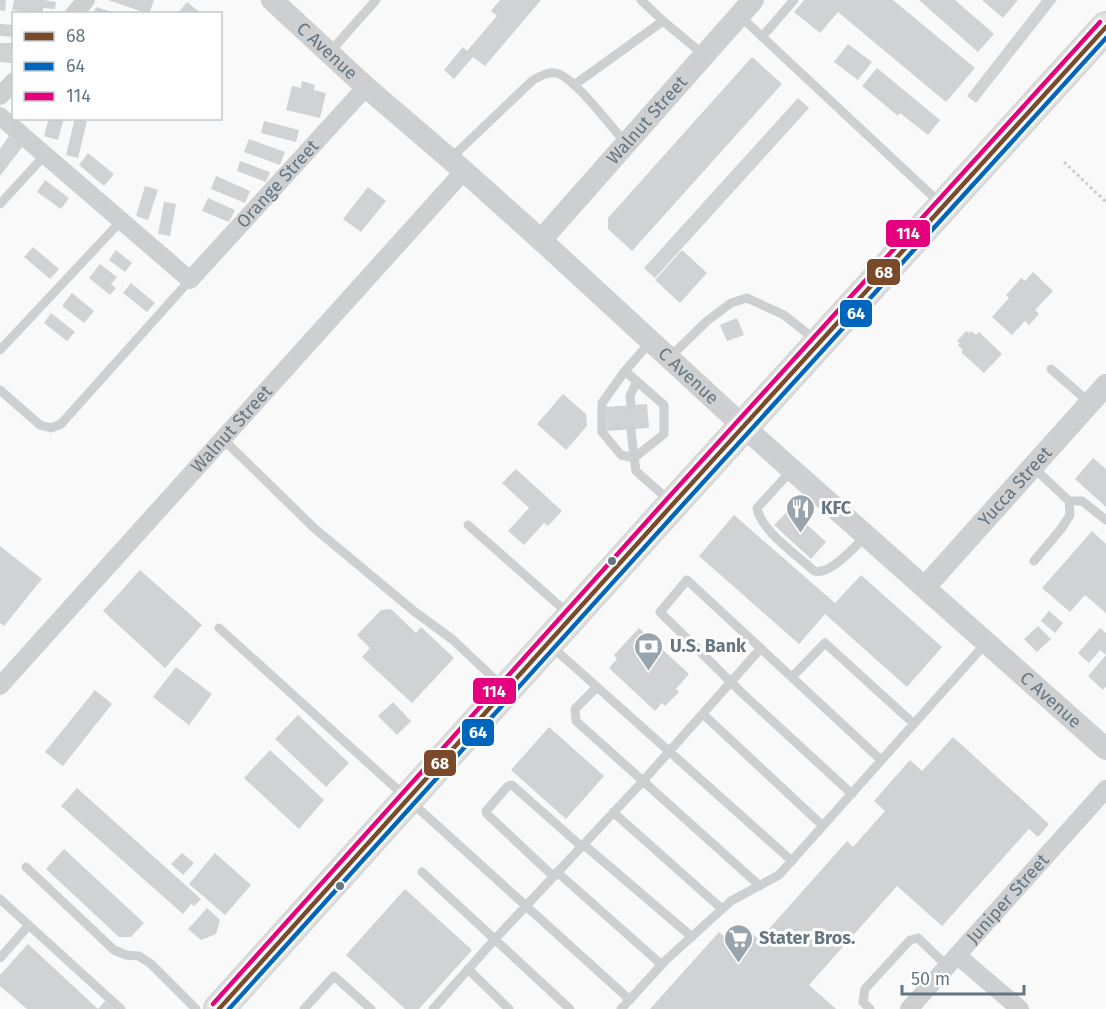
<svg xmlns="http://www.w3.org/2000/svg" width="1106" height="1009" viewBox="0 0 1106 1009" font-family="'Fira Sans',sans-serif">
<rect width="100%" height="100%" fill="#f9f9f9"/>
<path fill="#d0d2d3" d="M0 0H6L5 11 0 10Z
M14 0H44L56 2 55 9 43 8V14H41L12 10Z
M108 0H154L149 14Z
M500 0H541L485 66 473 57 454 79 444 70 463 47 467 51 497 16 491 11Z
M804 0H893L975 68 946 102 838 12 820 33 794 12Z
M919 0H955L994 34 978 52Z
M982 0H1018L1003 18Z
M1042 0H1057L976 103 967 96Z
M187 2 202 14H177Z
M96 7 116 13V14H93Z
M0 24 14 25V37L0 36Z
M0 43H12L11 63 0 62Z
M848 44 872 62 858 80 834 62Z
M752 57 782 84 632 251 608 229V218Z
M877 68 940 120 928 135 900 113 898 116 862 86Z
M302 81 315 85 314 90 326 93 320 118 286 110 292 86 301 88Z
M798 98 809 108 655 278 644 268Z
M49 118H64L58 140 44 136Z
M75 118 87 121 78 158 66 155Z
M264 121 299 130 296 142 261 133Z
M9 136 23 146 0 176V149Z
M249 139 285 152 280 165 244 152Z
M88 153 114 174 104 186 79 165Z
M240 161 270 172 266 182 237 171Z
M216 176 250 191 245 203 211 189Z
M45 180 69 198 61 209 37 192Z
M145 186 158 190 148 220 136 216Z
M368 187 386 201 361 232 343 219Z
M208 198 235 210 229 222 202 211Z
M164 202 176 204 170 236 158 234Z
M33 247 59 269 50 279 24 257Z
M116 250 132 263 125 272 109 260Z
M682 250 707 273 680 303 655 280Z
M100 264 117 277 111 284 116 288 110 295 89 278Z
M1033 272 1053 291 1035 310 1039 314 1029 325 1025 321 1012 335 992 317 1009 298 1006 295 1021 278 1025 281Z
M131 283 155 303 147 312 123 293Z
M72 293 94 311 84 323 62 306Z
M51 313 75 332 67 341 44 323Z
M737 318 744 335 727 341 720 325Z
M966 331 969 333 971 331 976 335 979 332 1002 354 984 373 961 352 963 350 958 345 960 343 957 341Z
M563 394 586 414 587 426 566 450 537 424Z
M647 404 649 428 607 431 606 407Z
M1093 458 1106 469V507L1075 479Z
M516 469 562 511 548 526 544 523 524 545 508 531 529 508 502 483Z
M790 509 826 542 811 559 774 525Z
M734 515 835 603 861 575 942 647 907 687 825 614 799 644 699 556Z
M1092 531 1106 544V613L1085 595 1070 612 1042 588Z
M0 546 42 579 4 626 0 623Z
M140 570 202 625 165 668 103 611Z
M391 609 416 633 421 627 454 658 412 703 362 657 370 648 357 635 381 610Z
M1049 611 1063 623 1055 633 1041 621Z
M1038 626 1051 639 1037 652 1024 639Z
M639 628 689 674 676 689 679 692 665 706 662 703 655 711 609 668 617 659 614 655Z
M1100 628 1106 633V686L1103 690 1088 676 1106 655 1100 650 1089 663 1078 653Z
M176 667 212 694 189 725 153 697Z
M95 690 112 704 63 766 45 752Z
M393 702 411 721 397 735 378 716Z
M298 715 349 763 326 787 275 739Z
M549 727 604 776 566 819 511 770Z
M953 737 1049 824 1038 837 1029 829 942 926 897 886 809 985 836 1009H650L719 932 731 942 745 927 759 940 847 841 853 847 885 811 874 801 910 760 922 771Z
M270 750 324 800 299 829 244 778Z
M77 788 201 899 194 906 191 904 183 914 61 806Z
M64 849 144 923 131 937H119L46 869Z
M182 853 194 863 183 875 171 864Z
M215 853 251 885 225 915 189 884Z
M405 889 472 950 419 1009H405L346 955Z
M207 908 220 920 216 934 201 940 188 929Z
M28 944 98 1009 105 1001 114 1009H27L0 986V975Z"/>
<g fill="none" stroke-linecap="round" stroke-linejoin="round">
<defs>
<path id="primary" d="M219 1009 673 504 1106 27"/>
</defs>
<use href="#primary" stroke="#d5d6d7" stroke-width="32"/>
<path stroke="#cbcccd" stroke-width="3" stroke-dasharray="3 3" stroke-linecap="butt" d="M1064 162 1106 202"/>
<path stroke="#cecfd0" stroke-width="9" d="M641 0 663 21
M740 16 940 203
M762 37 794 0
M329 53 376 0
M574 85 663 21 704 55
M450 159 533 80C541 76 550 70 559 74 578 82 610 126 625 142
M0 204 45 155
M0 350 121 221
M669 358 707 321 731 303 747 298 784 315 818 342
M1051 369 1090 403
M625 371 664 405V434L634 458 636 471 671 502
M0 390 40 425 51 428 61 424 190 280
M631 405 630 396 637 381
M631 430 634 458 621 455 602 432V403L625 371 651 341
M223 439 314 528 415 612 452 639 504 688
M1033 467 1069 501 1070 515 1061 529 1034 561
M792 470 757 508C761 531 797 555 814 571 830 576 855 546 866 536
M1069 501H1082L1106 520
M468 525 570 615
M219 628 630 1000
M550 645 792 861
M792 677 825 643 914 724
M597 687 575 709 576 721 760 886
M703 714 823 826
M852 794 743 694 660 612 687 580 881 760
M613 812 722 909
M583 844 692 937
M26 867 114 950 126 955 139 956 151 964 196 1009
M422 872 570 1009
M557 872 662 965
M553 876 487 814 486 811 508 786 512 785 581 846
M0 899 121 1009
M0 958 29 925
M468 969 509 1009
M304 1009 334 976 371 1009
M433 1009 495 939 643 781 761 648
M621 1009 666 960 731 901 779 875 986 643
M870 1009 863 1002 865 989 910 940 918 938 948 967"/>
<g stroke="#cecfd0" stroke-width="18">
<path d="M74 14 86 0"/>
<path d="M0 96 14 81"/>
<path id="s1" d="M0 116 190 280 366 87"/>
<path id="s2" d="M0 686 464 171"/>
<path d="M958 956 1020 1009"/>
<path id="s3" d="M909 1009 1106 789"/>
</g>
<g stroke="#cecfd0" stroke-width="22">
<path id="s4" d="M272 0 366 87 464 171 541 240 744 427 1106 749"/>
<path id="s5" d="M541 240 753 0"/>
<path id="s6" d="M925 587 1106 385"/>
</g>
<use href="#primary" stroke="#e1e2e2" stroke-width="28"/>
<defs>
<path id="bus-1" d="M219 1009 673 504 1106 27"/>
<path id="bus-2" d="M229 1009 679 509 1106 38"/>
<path id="bus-3" d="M213 1004 667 499 1100 22"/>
</defs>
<use href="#bus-1" stroke="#fff" stroke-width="9"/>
<use href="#bus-2" stroke="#fff" stroke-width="9"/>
<use href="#bus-3" stroke="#fff" stroke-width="9"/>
<use href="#bus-1" stroke="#7a4b2a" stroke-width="4.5"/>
<use href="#bus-2" stroke="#0065bd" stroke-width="4.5"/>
<use href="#bus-3" stroke="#e5007d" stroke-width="4.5"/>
</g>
<defs>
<symbol id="restaurant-pin" viewBox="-11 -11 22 30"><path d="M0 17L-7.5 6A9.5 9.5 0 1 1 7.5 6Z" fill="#99a4ac" stroke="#fff"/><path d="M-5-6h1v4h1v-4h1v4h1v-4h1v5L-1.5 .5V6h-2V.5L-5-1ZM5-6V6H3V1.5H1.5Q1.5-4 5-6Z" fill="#fff"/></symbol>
<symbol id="bank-pin" viewBox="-11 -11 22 30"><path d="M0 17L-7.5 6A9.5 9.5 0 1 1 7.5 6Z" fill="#99a4ac" stroke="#fff"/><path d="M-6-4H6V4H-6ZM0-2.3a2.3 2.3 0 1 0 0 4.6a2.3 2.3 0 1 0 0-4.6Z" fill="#fff"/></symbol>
<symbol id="supermarket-pin" viewBox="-11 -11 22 30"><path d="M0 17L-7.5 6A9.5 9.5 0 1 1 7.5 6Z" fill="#99a4ac" stroke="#fff"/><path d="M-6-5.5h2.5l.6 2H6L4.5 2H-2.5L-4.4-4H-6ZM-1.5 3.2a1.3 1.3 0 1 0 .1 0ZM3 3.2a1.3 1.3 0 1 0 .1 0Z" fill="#fff"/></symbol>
</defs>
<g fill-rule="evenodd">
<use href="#restaurant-pin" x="784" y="492" width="33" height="45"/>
<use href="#bank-pin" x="632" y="630" width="33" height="45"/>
<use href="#supermarket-pin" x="722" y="922" width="33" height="45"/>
</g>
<g fill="#657683" stroke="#fff" stroke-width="2">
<circle cx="612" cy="561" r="5"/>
<circle cx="340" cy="886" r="5"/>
</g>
<g text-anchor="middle" stroke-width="6" stroke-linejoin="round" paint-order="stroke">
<g font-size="18" fill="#657683" stroke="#fff">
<text dy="6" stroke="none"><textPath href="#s4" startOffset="75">C Avenue</textPath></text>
<text dy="6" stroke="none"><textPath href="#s5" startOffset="160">Walnut Street</textPath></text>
<text dy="6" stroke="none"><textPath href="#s1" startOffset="381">Orange Street</textPath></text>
<text dy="6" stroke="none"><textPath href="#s4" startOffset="561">C Avenue</textPath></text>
<text dy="6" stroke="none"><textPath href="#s2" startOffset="346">Walnut Street</textPath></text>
<text dy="6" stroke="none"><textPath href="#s6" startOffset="135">Yucca Street</textPath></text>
<text dy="6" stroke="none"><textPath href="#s4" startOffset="1047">C Avenue</textPath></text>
<text dy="6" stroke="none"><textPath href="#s3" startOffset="148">Juniper Street</textPath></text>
</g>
<g font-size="18" font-weight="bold" fill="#657683" stroke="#fff" text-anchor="start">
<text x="821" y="514">KFC</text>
<text x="670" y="652">U.S. Bank</text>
<text x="759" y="944">Stater Bros.</text>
</g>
</g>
<g stroke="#fff" stroke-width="2">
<rect x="885" y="219" width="46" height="29" rx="6" fill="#e5007d"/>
<rect x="866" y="258" width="35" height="28" rx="6" fill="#7a4b2a"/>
<rect x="839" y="299" width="34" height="29" rx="6" fill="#0065bd"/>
<rect x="472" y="677" width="45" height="28" rx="6" fill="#e5007d"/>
<rect x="461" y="718" width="34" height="29" rx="6" fill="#0065bd"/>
<rect x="423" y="749" width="34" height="28" rx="6" fill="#7a4b2a"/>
</g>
<g font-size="16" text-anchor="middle" font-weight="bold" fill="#fff">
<text x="908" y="239">114</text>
<text x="884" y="278">68</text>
<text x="856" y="319">64</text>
<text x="494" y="697">114</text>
<text x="478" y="738">64</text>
<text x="440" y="769">68</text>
</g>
<rect x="12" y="12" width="210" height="108" fill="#ffffff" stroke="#c1c8cd" stroke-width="1.5"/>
<rect x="24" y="32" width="30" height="9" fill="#7a4b2a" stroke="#c1c8cd" stroke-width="1.5"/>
<text x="66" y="42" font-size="18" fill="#657683">68</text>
<rect x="24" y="62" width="30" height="9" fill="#0065bd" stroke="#c1c8cd" stroke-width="1.5"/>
<text x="66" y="72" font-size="18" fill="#657683">64</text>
<rect x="24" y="92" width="30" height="9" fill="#e5007d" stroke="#c1c8cd" stroke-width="1.5"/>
<text x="66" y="102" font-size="18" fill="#657683">114</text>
<path d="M902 985v9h122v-9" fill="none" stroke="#657683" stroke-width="3"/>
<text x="911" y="985" font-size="18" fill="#657683" stroke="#ffffff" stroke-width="4.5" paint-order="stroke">50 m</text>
</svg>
